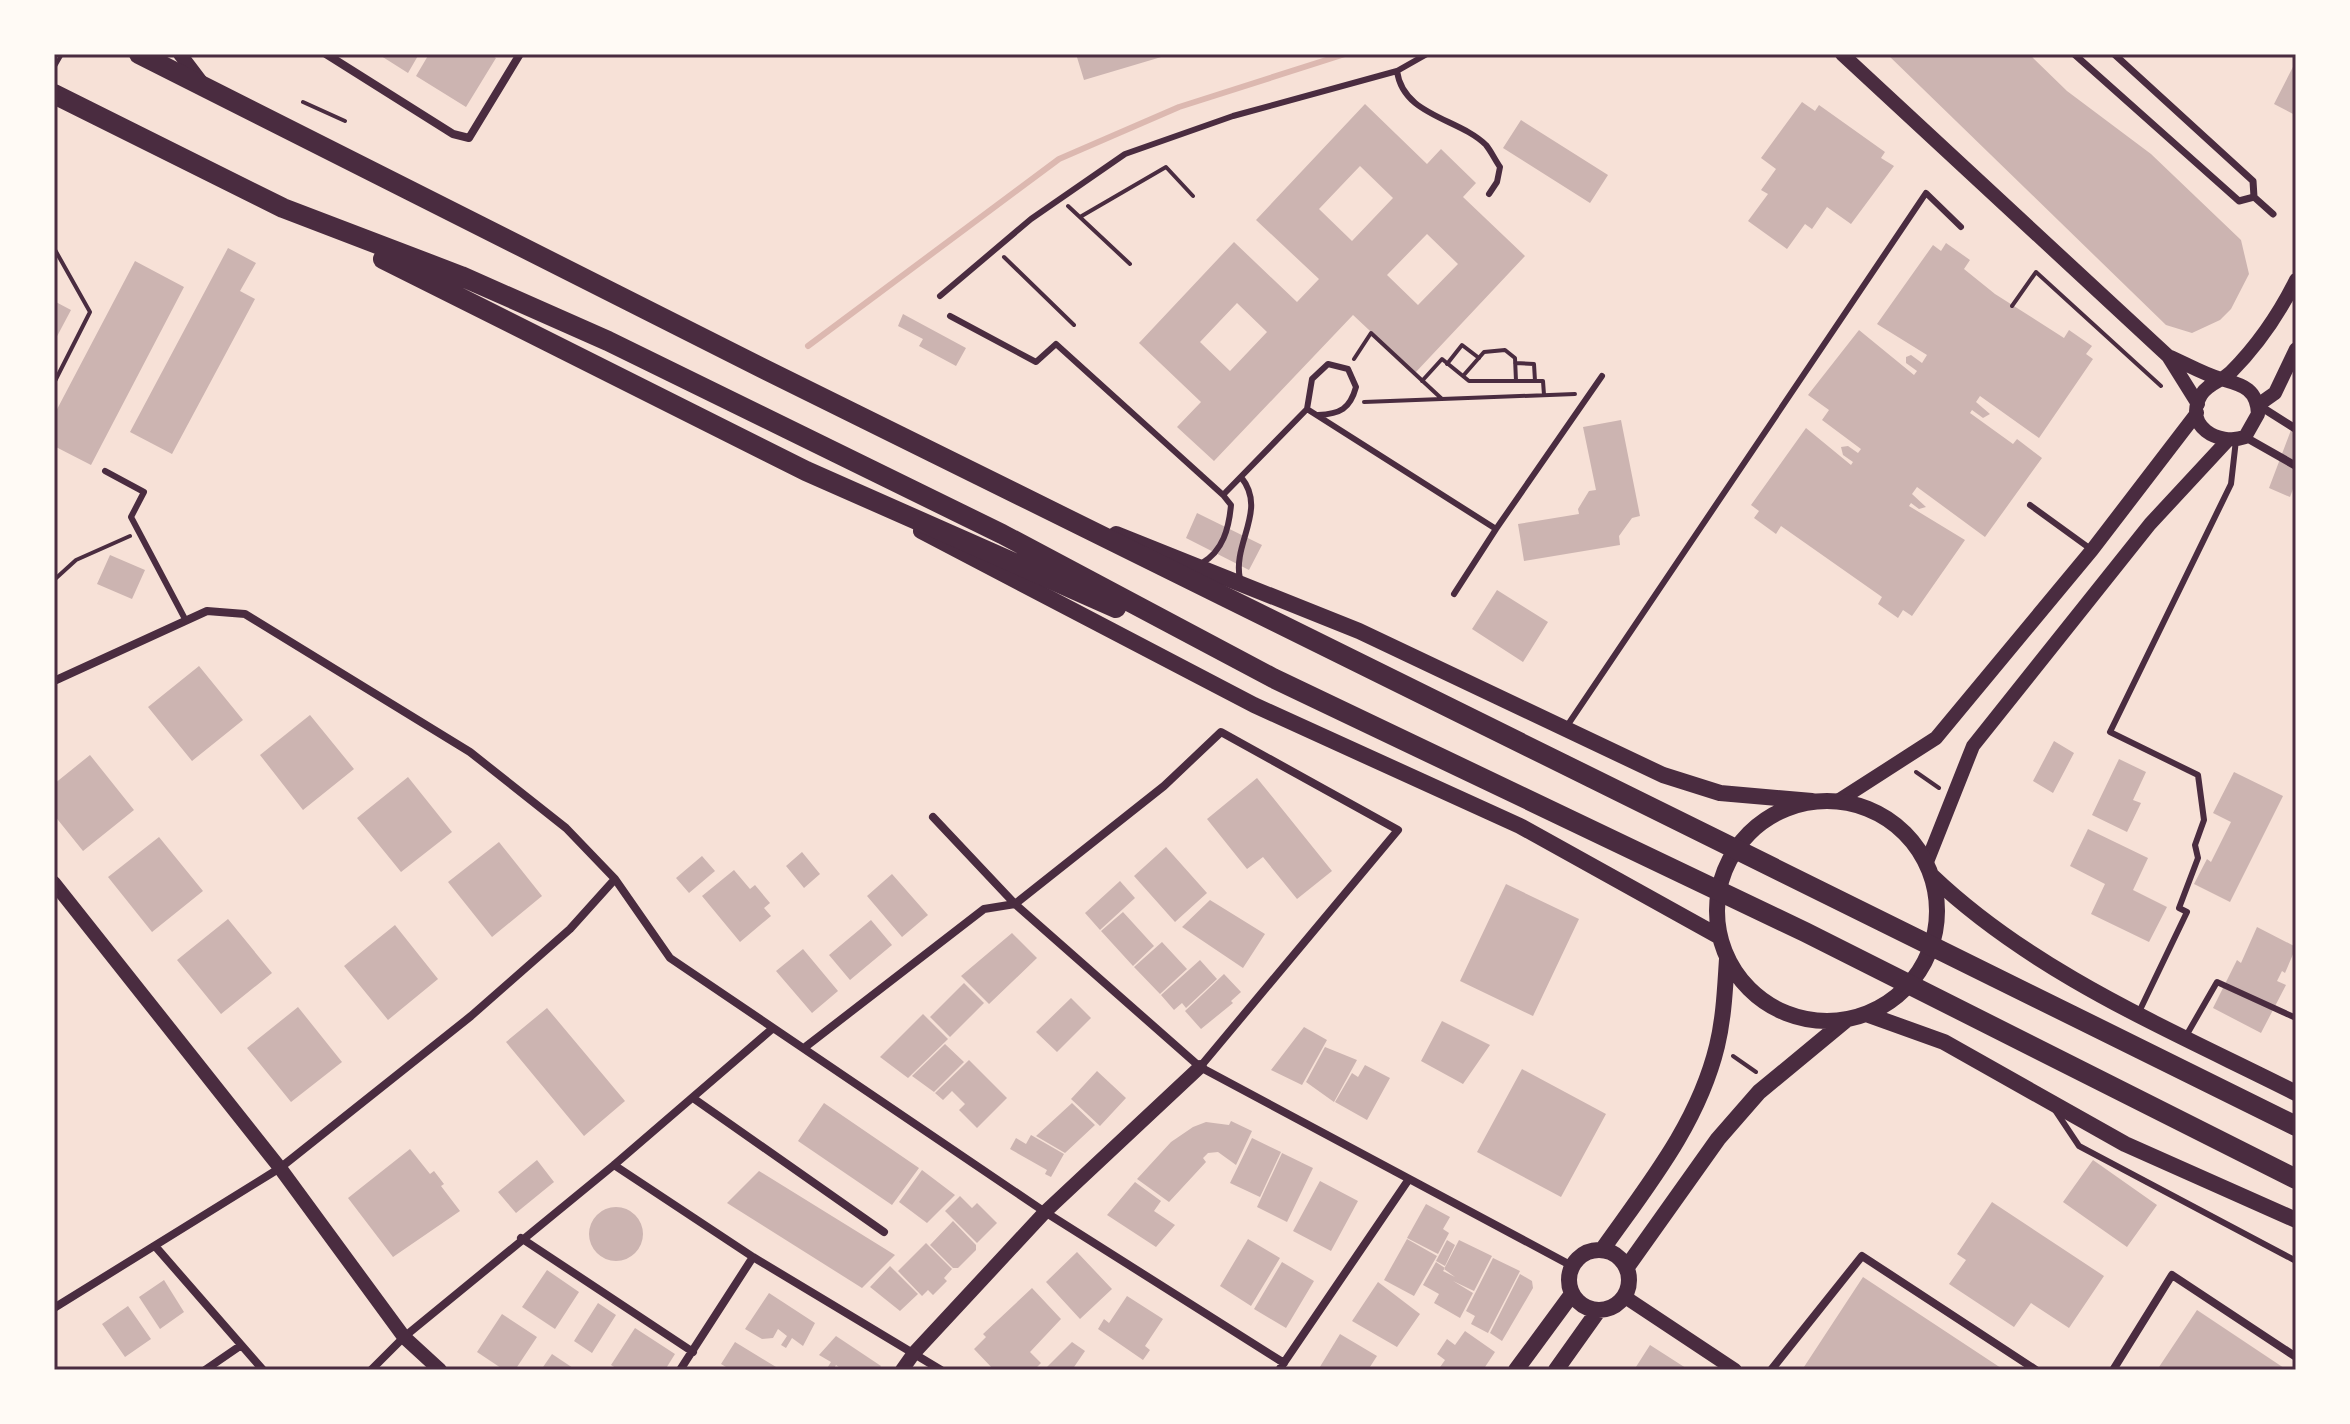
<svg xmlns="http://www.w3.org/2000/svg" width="2350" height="1424" viewBox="0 0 2350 1424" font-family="'Roboto Condensed',sans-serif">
<rect width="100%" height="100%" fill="#f7e1d7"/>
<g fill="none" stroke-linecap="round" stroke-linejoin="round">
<path stroke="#dcb8b0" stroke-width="6" d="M808 346 1059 159 1179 107 1345 54"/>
</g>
<path fill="#ccb4b1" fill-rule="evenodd" d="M378 54H419L408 73Z
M429 54H489L496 58 466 107 416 76Z
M1076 54H1168V55L1084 80Z
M1887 54H2029L2067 91 2151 154 2241 240 2249 274 2231 309 2220 320 2192 333 2166 325Z
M2296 61V112L2295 115 2274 104Z
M1802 102 1815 111 1819 105 1885 152 1881 158 1894 166 1851 224 1827 207 1812 229 1805 224 1787 249 1748 221 1768 194 1761 190 1776 169 1761 158Z
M1365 104 1427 164 1441 149 1476 183 1463 197 1525 256 1415 373 1353 315 1214 461 1177 427 1201 402 1139 343 1234 242 1297 302 1319 279 1256 220ZM1360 166 1393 198 1352 241 1319 209ZM1427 234 1458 264 1418 305 1387 275ZM1237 303 1267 332 1230 371 1200 342Z
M1521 120 1608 175 1590 203 1503 148Z
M1946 243 1970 260 1964 269 1995 294 2064 338 2069 330 2092 346 2086 354 2093 359 2039 438 1980 396 1976 402 1990 414 1983 418 1972 410 1970 413 2013 444 2017 439 2042 458 1985 537 1917 487 1912 494 1926 507 1919 509 1911 503 1909 506 1965 540 1912 616 1903 610 1898 618 1878 604 1882 597 1781 526 1776 534 1754 518 1759 511 1751 505 1806 428 1851 465 1853 462 1843 455 1841 447 1848 446 1858 453 1861 449 1822 420 1829 410 1808 395 1859 330 1914 375 1917 371 1906 363V357L1911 355 1922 363 1927 355 1877 324 1933 245 1941 251Z
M228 248 256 263 240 291 255 299 172 454 130 432Z
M135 261 184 287 91 465 54 446V415Z
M54 301 71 310 54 342Z
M903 314 966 348 956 366 919 346 923 339 898 326Z
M2296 417V481L2290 497 2269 488Z
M1621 420 1640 516 1632 518 1619 536 1620 545 1524 561 1518 524 1579 514 1578 509 1589 491 1596 490 1583 427Z
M1197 513 1262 545 1249 570 1186 538Z
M110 555 145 570 132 599 97 584Z
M1497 590 1548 622 1523 662 1472 629Z
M199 666 243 720 192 761 148 707Z
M310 715 354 769 303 810 260 755Z
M2054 741 2074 753 2053 793 2033 781Z
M90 755 134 810 83 851 54 815V784Z
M2119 759 2146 772 2133 800 2141 803 2127 832 2092 815Z
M2234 772 2283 796 2230 902 2194 884 2207 859 2211 862 2231 822 2213 813Z
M408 777 452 832 401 872 357 818Z
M1257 778 1332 871 1297 899 1263 857 1247 869 1207 819Z
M2088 829 2148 858 2133 890 2167 907 2149 942 2091 914 2105 884 2070 866Z
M159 837 203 891 152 932 108 877Z
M499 842 542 896 492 937 448 882Z
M1166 847 1207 893 1175 922 1134 876Z
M802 852 820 874 804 888 786 866Z
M702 856 715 871 689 893 676 878Z
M734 870 750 889 755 885 770 903 764 908 771 916 740 942 702 896Z
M892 874 928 915 902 937 867 896Z
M1120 881 1135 898 1100 930 1085 913Z
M1506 884 1579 919 1533 1016 1460 981Z
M1210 900 1265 934 1243 968 1182 927Z
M1123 912 1154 946 1133 966 1101 931Z
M228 919 272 973 221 1014 177 960Z
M871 920 892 945 850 980 829 955Z
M395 925 438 979 388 1020 344 966Z
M2257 927 2296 947 2285 973 2282 971 2277 981 2286 985 2261 1033 2213 1008 2237 960 2241 963Z
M1012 933 1037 958 989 1004 961 976Z
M1162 942 1187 969 1160 994 1134 967Z
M803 949 838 991 812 1013 776 971Z
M1200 960 1217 979 1186 1008 1182 1003 1174 1010 1161 995Z
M1224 974 1241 992 1231 1001 1233 1003 1201 1029 1185 1011Z
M964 983 984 1003 950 1037 930 1017Z
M1071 998 1091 1018 1057 1052 1036 1032Z
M298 1007 342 1062 291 1102 247 1048Z
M547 1008 625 1101 584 1136 506 1042Z
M923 1014 948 1039 908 1078 880 1057Z
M1442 1021 1490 1045 1463 1084 1421 1061Z
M1304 1027 1327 1040 1302 1085 1271 1070Z
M945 1044 964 1062 934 1092 912 1076Z
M1325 1047 1357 1060 1334 1102 1306 1082Z
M969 1060 1007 1098 977 1128 959 1110 965 1104 952 1091 943 1100 935 1093Z
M1365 1065 1390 1078 1367 1120 1335 1102 1352 1073 1358 1077Z
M1522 1069 1606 1114 1561 1197 1477 1152Z
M1097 1071 1126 1098 1100 1126 1071 1099Z
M824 1103 919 1168 892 1205 798 1141Z
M1072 1103 1095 1125 1065 1153 1036 1136Z
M1231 1121 1252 1131 1236 1165 1218 1152 1208 1153 1203 1158 1206 1162 1169 1202 1137 1179 1171 1142 1193 1127 1206 1122 1229 1125Z
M1031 1135 1064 1154 1051 1177 1045 1174 1047 1170 1010 1149 1016 1138 1026 1144Z
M1252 1138 1281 1152 1260 1197 1230 1183Z
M410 1149 430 1174 434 1171 444 1184 441 1186 460 1211 393 1257 348 1198Z
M1282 1153 1313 1168 1287 1222 1257 1207Z
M537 1160 554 1182 516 1213 498 1192Z
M2093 1160 2157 1205 2127 1247 2063 1202Z
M922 1170 955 1195 927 1223 899 1202Z
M759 1171 895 1255 862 1288 727 1203Z
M1320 1181 1358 1201 1331 1251 1293 1231Z
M1135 1182 1161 1201 1154 1211 1175 1225 1156 1247 1107 1215Z
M960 1196 972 1208 977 1203 997 1223 977 1243 945 1211Z
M1992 1202 2104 1276 2069 1328 2031 1303 2014 1327 1949 1284 1966 1260 1957 1254Z
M1426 1204 1450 1217 1443 1229 1449 1233 1438 1254 1407 1238Z
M589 1234a27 27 0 1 1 54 0a27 27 0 1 1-54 0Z
M953 1221 976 1245V1250L958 1268H953L930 1245Z
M1248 1239 1280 1258 1251 1306 1220 1286Z
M1407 1239 1437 1256 1414 1296 1384 1280Z
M1447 1240 1455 1245 1445 1266 1436 1261Z
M1459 1240 1492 1256 1474 1291 1453 1281 1473 1293 1460 1318 1434 1303 1439 1294 1423 1285 1436 1262 1445 1268 1443 1271 1455 1277 1444 1269Z
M926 1243 952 1269 944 1278 947 1281 933 1295 928 1290 922 1296 898 1271Z
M1077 1252 1112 1289 1080 1319 1046 1282Z
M1493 1258 1520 1271 1488 1333 1471 1324 1475 1316 1466 1311Z
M1282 1262 1314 1281 1286 1328 1254 1309Z
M890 1266 918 1294 900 1311 870 1287Z
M547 1270 579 1292 555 1329 522 1307Z
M1520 1274 1532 1281 1533 1288 1502 1341 1490 1333Z
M1863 1277 2004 1370H1802Z
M164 1280 184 1312 160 1329 139 1297Z
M1378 1282 1420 1314 1397 1347 1352 1321Z
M1032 1288 1061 1319 1030 1352 1041 1363 1034 1370H994L974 1349 986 1337 983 1334Z
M769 1293 815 1323 803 1346 792 1338 786 1348 781 1345 787 1336 778 1329 773 1338 762 1339 745 1329Z
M1127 1296 1163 1319 1145 1346 1150 1350 1143 1360 1098 1329 1104 1319 1109 1323Z
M598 1303 616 1315 592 1353 574 1341Z
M128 1306 151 1339 125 1357 102 1324Z
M2197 1310 2287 1370H2157Z
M502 1314 537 1337 515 1370H504L477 1352Z
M635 1328 675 1354 665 1370H619L611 1365Z
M1465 1331 1495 1352 1483 1370H1438L1445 1360 1437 1354 1447 1339 1455 1345Z
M1340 1334 1377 1356 1368 1370H1318Z
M836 1336 881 1366 878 1370H843L836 1365 833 1370H826L831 1362 819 1355Z
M735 1342 781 1370H731L721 1364Z
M1072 1342 1085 1351 1072 1370H1044Z
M1650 1345 1689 1370H1634Z
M552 1354 576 1370H541Z"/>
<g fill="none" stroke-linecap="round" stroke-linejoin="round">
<path stroke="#4a2c40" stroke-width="4" d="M54 68 62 54
M303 102 345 121
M1068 206 1130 264
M1080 217 1166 167 1193 196
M54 248 90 312 54 383
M1004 257 1074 325
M2012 306 2036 272 2161 386
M1354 359 1371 333 1442 399
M1515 363 1534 364 1535 381
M1447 364 1462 345 1479 358
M1463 376 1484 352 1505 350 1515 358 1516 381
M1422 381 1442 359 1469 381H1543L1544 395
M1364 402 1575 394
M54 580 76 560 130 536
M1916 772 1939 788
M1733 1056 1756 1072"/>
<path stroke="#4a2c40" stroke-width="6" d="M1427 54 1397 71C1403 116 1459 118 1486 145 1491 151 1495 160 1500 167L1497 182 1489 194
M940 296 1031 219 1125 154 1233 116 1397 71
M950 316 1036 362 1056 344 1223 495 1307 409 1496 529 1602 376
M1307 409 1312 379 1328 364 1348 369 1356 387C1350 409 1340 414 1318 415
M105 471 144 492 131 517 185 619
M2030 505 2092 550
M1202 563C1223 551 1229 528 1231 505L1223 495
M1240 579C1232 543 1268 510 1241 477
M1454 594 1496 529
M1567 726 1926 193 1961 227
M2138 1014 2187 912 2179 908 2198 858 2195 845 2204 820 2198 775 2110 732 2231 484 2236 440
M2186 1036 2217 982 2296 1018
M2055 1110 2079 1146 2296 1261"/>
<path stroke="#4a2c40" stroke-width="7" d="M2074 54 2239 201 2254 197
M2114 54 2253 181 2254 197 2273 214"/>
<path stroke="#4a2c40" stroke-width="8" d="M326 54 453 134 469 138 520 54
M2258 405 2296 429
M2245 437 2296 466
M54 681 207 611 245 614 470 752 566 828 615 879 670 958 1045 1212 1284 1363
M933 817 1015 904 1200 1067 1572 1266
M804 1048 984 909 1015 904 1164 786 1221 732 1398 830 1200 1067
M693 1098 884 1232
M614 1165 753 1257 941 1370
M521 1238 693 1352
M155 1246 263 1370
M54 1308 280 1168 471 1016 570 929 615 879
M205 1370 240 1346
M371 1370 404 1337 614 1165 772 1029
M680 1370 753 1257
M1279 1370 1409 1179
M1771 1370 1862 1256 2036 1370
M2113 1370 2172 1275 2296 1357"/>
<path stroke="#4a2c40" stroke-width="14" d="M180 54 202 83
M1842 54 2168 356 2198 404
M2168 356C2185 363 2203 374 2221 379 2242 385 2257 388 2258 414L2245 437C2218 446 2183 426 2201 395 2208 383 2222 381 2231 372 2259 344 2278 316 2296 280
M2258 405 2275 393 2296 349
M1838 801 1936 738 2092 550 2197 413
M1927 862 1973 746 2150 524 2227 441
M54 883 280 1168 404 1337 440 1370
M1625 1297 1735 1370
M902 1370 914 1353 1045 1212 1200 1067"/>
<path stroke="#4a2c40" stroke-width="16" d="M921 531 1254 705 1520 826 1720 937
M1116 534 1359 631 1663 775 1720 793 1812 801
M1717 911a110 110 0 1 1 220 0a110 110 0 1 1-220 0Z
M1932 876C2035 974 2171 1030 2296 1093
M1866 1014 1944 1042 2125 1144 2296 1220
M1569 1280a30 30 0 1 1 60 0a30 30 0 1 1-60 0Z
M1602 1250C1648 1185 1698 1124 1717 1046 1724 1017 1725 988 1727 959
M1627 1267 1718 1139 1759 1092 1846 1020
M1516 1370 1572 1294
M1556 1370 1598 1311"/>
<path stroke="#4a2c40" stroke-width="20" d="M139 54 762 368 2296 1126
M54 94 283 208 461 276 608 341 1002 534 1273 678 1805 932 2296 1179
M383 259 806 471 1116 608"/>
</g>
<rect width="2350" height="1424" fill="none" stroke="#fffaf5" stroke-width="112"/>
<rect x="56" y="56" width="2238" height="1312" fill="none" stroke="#4a2c40" stroke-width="3"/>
</svg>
